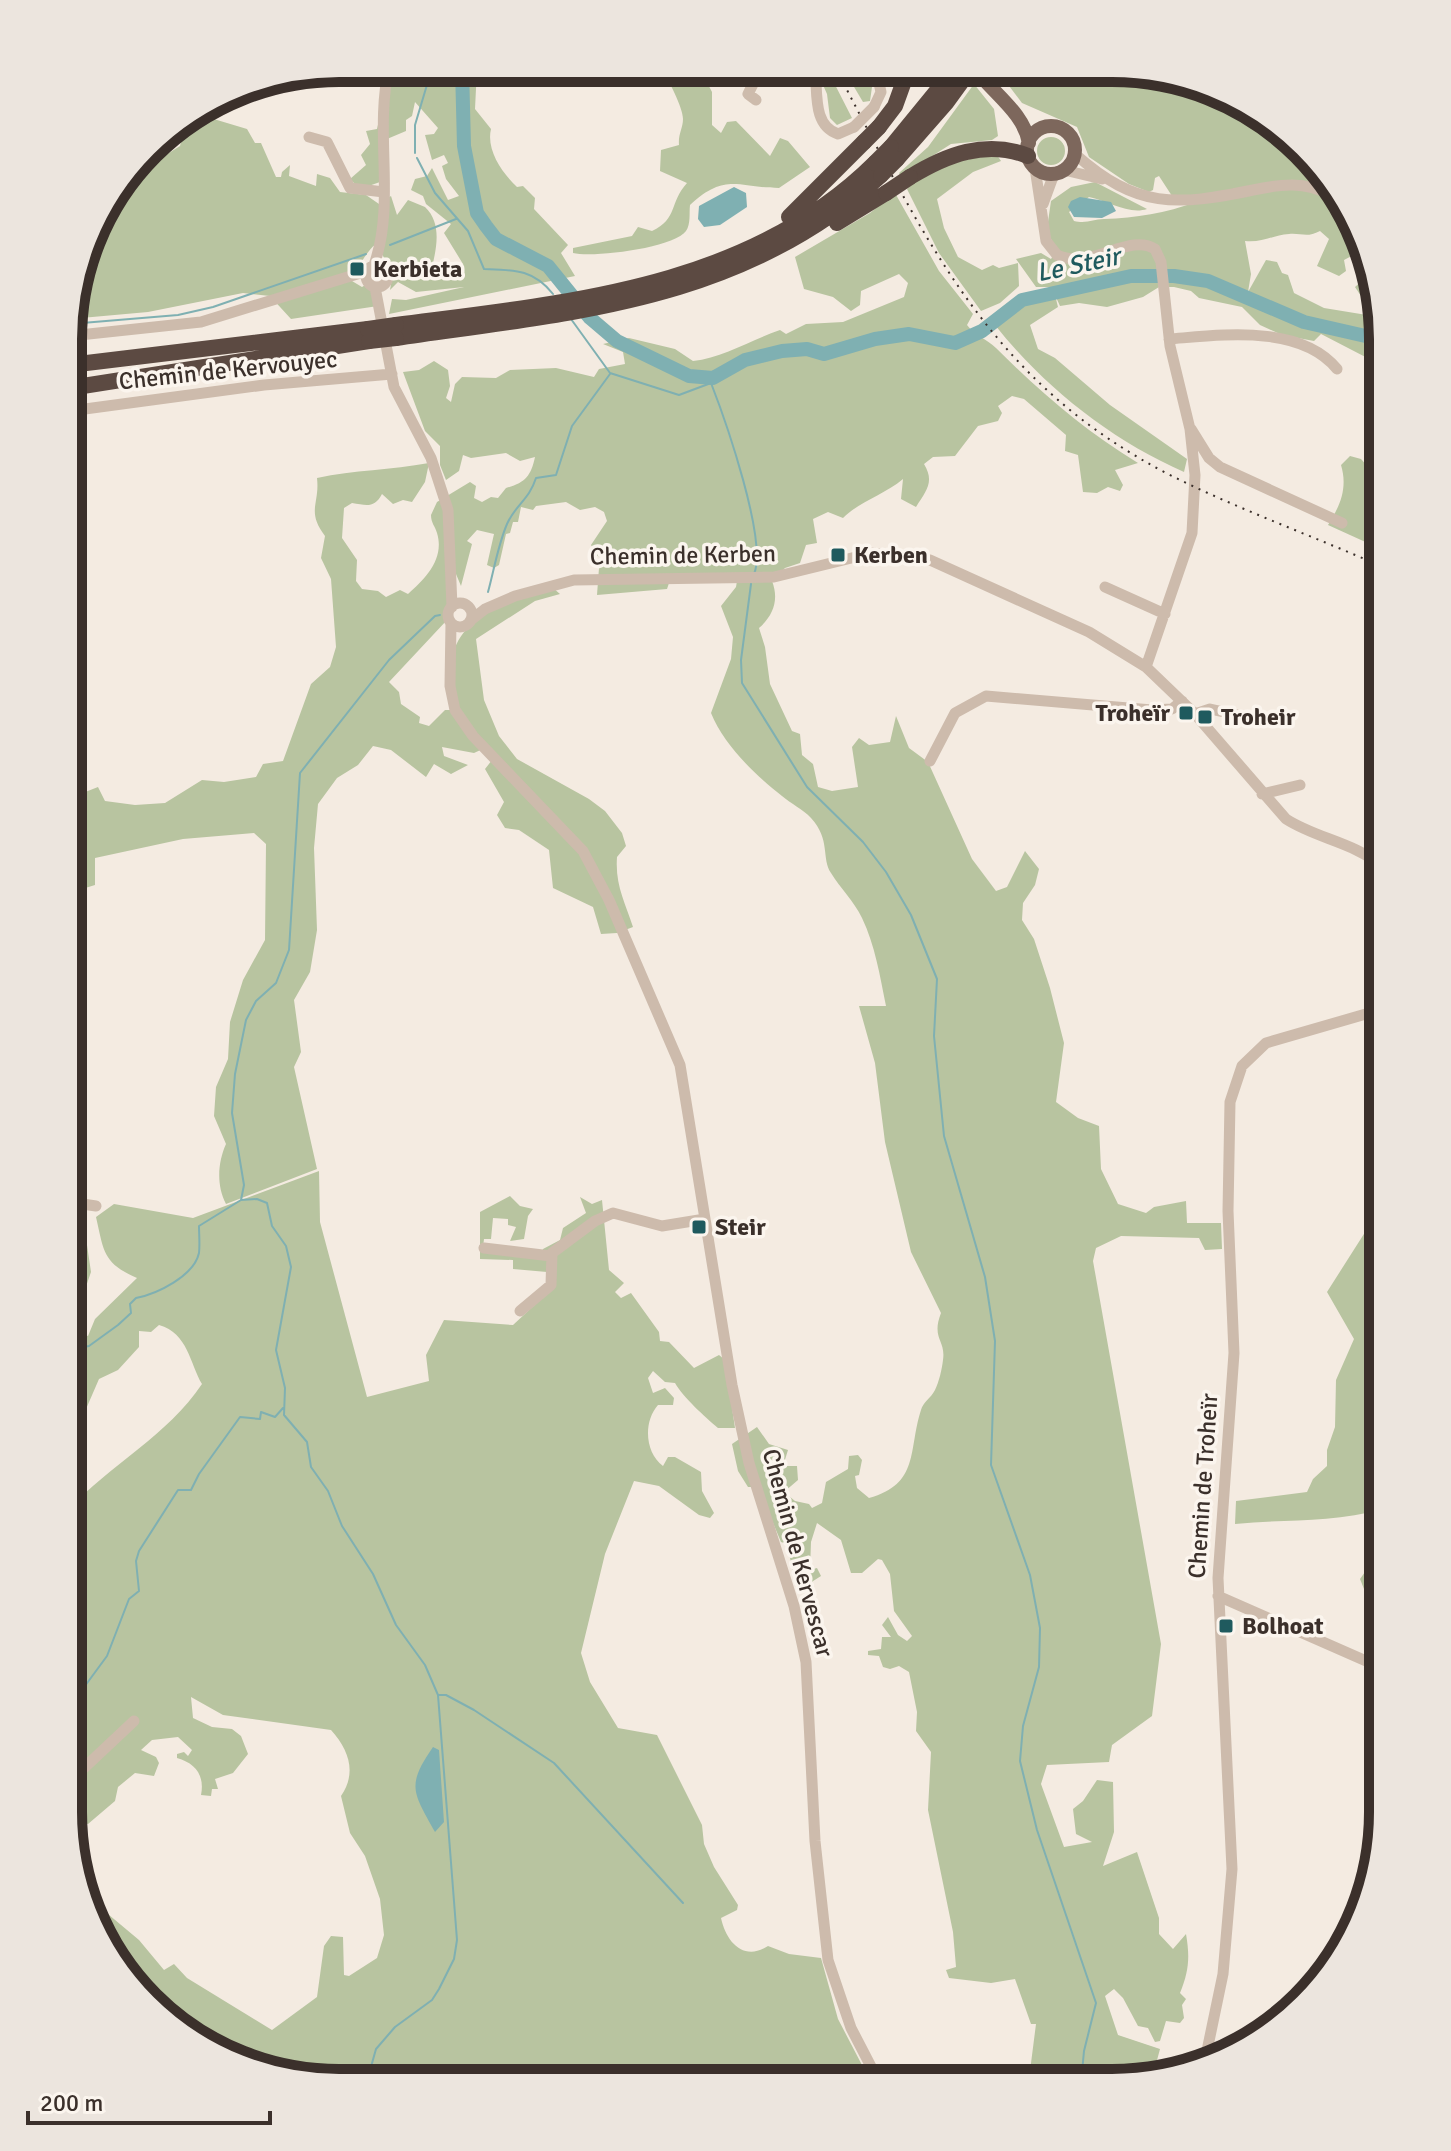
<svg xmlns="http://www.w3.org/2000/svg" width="1451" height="2151" viewBox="0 0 1451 2151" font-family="Signika,sans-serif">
<rect width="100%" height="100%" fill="#f4ebe1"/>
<path fill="#b8c4a0" d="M391 68H477L475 109 491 129C486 150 502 173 517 187L523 186 535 198 534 209 568 245 561 253 575 276 389 314 392 299 406 300 464 287 416 292 398 282 390 290 393 273 376 244C365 252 362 266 347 278L362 287 370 282 378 306 291 319 270 296 243 293 148 312 70 319V304L102 209 121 198 123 182 180 146 185 126 182 123 197 114 247 129 255 143H261L276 177H281L282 172 290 165 289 176 316 186 317 174 330 178 340 192 366 195 379 204 391 196 397 215 408 200 425 207C443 224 436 250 431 272L463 264 444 233 451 224 426 204 423 196 411 190 415 179 427 176 432 168 448 200 459 196 446 179 442 166 448 163 444 155 432 160 425 135 434 134 438 128 415 102 412 116 406 120V131L387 139 380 182 360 189 350 179 366 165 361 155 370 144 366 131 377 129Z
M661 69H700L712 92V125L721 133 727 122 736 121 770 156 780 138 788 141 810 167 779 188C738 188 726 172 690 205 689 213 691 224 686 231 674 248 593 258 573 253V248L632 236 638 227 652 231C678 219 669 203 687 183L660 171 661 150 679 145C678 134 683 128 683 119 683 108 668 78 661 69Z
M816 69H827L852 118 837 125 830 118 827 94Z
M844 70H866L872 87 870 101 863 102Z
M997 70H1147L1276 124 1362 235 1365 249 1344 260 1346 271 1339 276 1317 266 1329 239 1320 231C1307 238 1302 233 1289 234 1273 235 1262 243 1245 241L1251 274 1248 292 1266 260 1277 262 1282 273 1288 275 1294 293 1324 308 1379 317 1383 360 1377 363 1321 334 1314 341 1282 335 1260 325 1242 307 1199 298 1191 291 1174 287H1159L1143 297 1107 307 1079 303 1060 306 1055 295 1058 307 1030 325 1038 349 1055 358 1110 405 1187 459 1184 472C1111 440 1044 387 995 325L1017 309 1054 293 1050 287H1036L1016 259 1041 253 1051 259 1056 251 1047 229 1051 201 1071 187 1095 182 1147 209C1129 215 1108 201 1089 197L1069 212 1074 221C1087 224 1093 219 1104 219 1136 218 1166 213 1196 202L1172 196 1159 176 1155 178 1153 190 1149 192 1129 184 1089 157 1077 127 1022 103Z
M974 84 994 109 998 136 992 140 951 144 901 176 899 173 928 147Z
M1037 151a14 14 0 1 1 28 0a14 14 0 1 1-28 0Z
M997 155 1001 161 973 172 937 199 944 228 958 257 982 270 993 265 999 268 1018 263 1019 286 1000 303 981 311 939 253 907 189C929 166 967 158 997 155Z
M895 193 939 271 973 314 967 325C976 337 986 338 996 348 1040 392 1084 430 1138 463L1115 470 1123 485 1120 491 1108 487 1097 493 1083 492 1078 455 1065 451 1066 435 1024 399 1012 396 998 406 1002 413 998 421 978 426 955 456 933 457 924 464C935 482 926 491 916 507L901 499 903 479C884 495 860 501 843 518L828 512 813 519 817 543 806 545 800 563 785 568 772 581C779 599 774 615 759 628L765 647 770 684 792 731 800 734 802 755 813 764 818 787 832 791 858 787 852 747 859 738 869 745 890 742 896 716 909 748 928 762 972 859 996 891 1007 887 1025 851 1039 869 1035 885 1023 903 1022 920 1034 939 1050 988 1064 1043 1056 1102 1078 1118 1099 1126 1101 1169 1118 1204 1146 1213 1154 1207 1186 1201 1187 1223H1221L1222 1249 1205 1250 1199 1238 1121 1236 1096 1248 1093 1261 1161 1644 1152 1716 1112 1745 1109 1762 1047 1765 1041 1784 1064 1847 1092 1842 1076 1834 1073 1809 1083 1801 1097 1780 1113 1782 1114 1832 1103 1866 1137 1852 1159 1918V1934L1173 1949 1186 1934C1190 1957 1189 1971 1180 1993L1186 1999 1182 2005 1184 2018 1180 2023 1166 2021 1160 2041 1155 2042 1148 2028 1138 2026 1123 1998 1114 1989 1105 1996 1118 2035 1160 2049 1156 2064 1158 2074 1112 2083H1030L1026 2078 1030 2071 1036 2024H1031L1015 1979 991 1983 949 1978 946 1970 956 1967 953 1932 928 1810 931 1752 916 1731 917 1712 909 1672 899 1666 890 1669 883 1667 879 1656 868 1655V1651L881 1649 882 1637H891L882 1625 888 1617 898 1635 907 1641 912 1636 894 1611 890 1574 882 1560 878 1559 862 1573H851L841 1540 817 1523 811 1542 810 1570 817 1568 821 1576 810 1583 794 1577 787 1544 781 1542 758 1487H748L738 1471 732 1444 757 1427 769 1444 788 1450 783 1466H797L798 1480 784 1492 795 1501 809 1504 812 1508 822 1503 826 1482 848 1469 849 1456 858 1455 862 1460 859 1475 855 1476 857 1488 869 1498C920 1484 908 1450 921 1410 923 1402 931 1398 935 1390 939 1382 942 1369 943 1360 946 1340 931 1339 941 1313L911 1252 885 1142 875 1063 859 1006H886C880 976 875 945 862 918 854 901 840 888 831 873 821 858 831 840 811 818 803 809 791 804 782 796 755 775 724 745 711 713L731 659 733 637 721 606 736 587 738 575 671 577 667 589 597 595 599 568 618 559 597 556 591 545 607 521 604 512 595 507 580 510 566 502 536 506 533 510 521 507 518 522H513L510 533 506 534 499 565 494 568 487 565 494 534 477 530 467 541 472 544 461 586 456 574 445 611 447 620 389 682 399 692 401 704 420 717 419 723 429 726 445 710H452C453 692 449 671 453 654 464 611 518 600 553 588L560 594 535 601 476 639 484 700 499 736 517 759 589 799 605 811 622 833 626 846 617 857C615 885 625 902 633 927L617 933 601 934 593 907 553 888 549 850 519 830 505 828 497 815 504 802 485 769 496 755 487 747 474 753 442 747 444 756 468 765 451 774 434 764 426 777 391 750 373 746 358 765 337 778 318 804 314 848 317 930 310 972 294 1000 301 1052 294 1067 317 1169 226 1204C216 1185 218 1162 226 1144L214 1116 216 1087 228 1059 230 1022 243 980 265 940 266 844 254 833 183 839 95 858V885L82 889 69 888 70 798 98 787 105 801 135 805 165 803 202 780 224 782 256 777 263 764 283 761 311 684 330 667 336 647 331 579 321 558 325 536C306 511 320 504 317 478 354 470 391 470 429 463L425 482 412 502 403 500 393 504 382 494C374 509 366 505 352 503L344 508 342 538 357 560 356 581 362 589 378 591 386 597 400 590 408 594C425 579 445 559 437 533 435 526 431 523 431 515L437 502 470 482 476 486 474 498 482 502 491 497 498 498 506 488C525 483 531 476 535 457L520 461 506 453 471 458 463 455 459 471 446 480 440 465V446L425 431 403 372 419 370 434 361 448 370 450 386 446 398 451 402 455 384 462 377 496 378 510 370 556 368 594 377 599 369 625 364 623 352 603 344 629 338 675 349 693 361C722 358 751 340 780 330L786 334 806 324 843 322 904 297 908 283 899 274 861 291 860 305 851 311 833 297 804 289 795 257 870 213Z
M1370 273 1376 303 1365 302 1355 287Z
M1350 456 1361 459 1376 476C1377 488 1366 496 1369 508 1375 529 1383 521 1383 550L1328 525C1340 506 1348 488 1341 465Z
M69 1054 85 1071 74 1123 75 1183 80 1198 69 1205Z
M319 1171 320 1222 367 1397 429 1381 426 1355 444 1320 513 1325 555 1286 547 1272 513 1269V1260L480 1259V1212L510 1196 520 1206 533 1209 528 1216 524 1239 510 1241 516 1227 508 1225V1219L493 1218 491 1239H484L483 1247 542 1253 543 1249 560 1240 563 1228 586 1213 580 1197 592 1204 602 1200 609 1270 624 1283 615 1292 621 1298 631 1293 659 1332 660 1341 669 1342 694 1368 719 1355 725 1360 735 1428H718C705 1417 683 1397 675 1383L665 1382 653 1371 648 1378 653 1393 665 1388 674 1398 673 1405H658C643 1422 645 1453 663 1466L668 1457H675L701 1472 702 1491 714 1513 710 1518 699 1515 659 1486 634 1481 605 1554 581 1653 590 1682 618 1728 657 1735 702 1825 704 1844 714 1867 738 1905 737 1910 721 1918C726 1942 744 1962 768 1946L789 1954 821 1958 838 2019 863 2067C836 2089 796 2073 764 2082L304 2081 175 2027 89 1916 84 1894 139 1940 164 1970 174 1964 187 1978 272 2030 317 1997 324 1946 331 1936 343 1937 344 1975 349 1976 377 1958 384 1935 380 1899 365 1856 350 1833 341 1796C357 1773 349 1750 331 1730L223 1715 191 1697 193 1718 212 1727 232 1729 241 1736 248 1754 233 1773 215 1779 218 1789H212L211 1796 201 1795C205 1775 195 1763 177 1758V1754L184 1752 188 1756 192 1750 178 1737 152 1740 141 1750 156 1757 159 1763 154 1776 135 1773 118 1787 115 1801 88 1824 70 1820 68 1812V1510C110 1465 168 1435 202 1384 190 1364 188 1333 159 1325L151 1332 139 1331V1347L118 1370 99 1379 86 1409 73 1421 69 1419V1216L83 1218 91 1272 71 1330 88 1336 95 1319 137 1278C103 1263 104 1252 96 1217L114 1204 193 1218Z
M1383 1204V1509C1333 1523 1285 1519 1235 1524L1236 1501 1307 1492 1313 1479 1327 1466V1450L1335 1427 1336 1380 1354 1339 1327 1292Z
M1382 1548V1583L1374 1592 1364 1589 1360 1579Z"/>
<path fill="#7fb0b2" d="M734 187 746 193 747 207 720 225 704 227 698 219 699 206Z
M1080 197 1111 202 1116 211 1102 218 1074 217 1068 207 1071 201Z
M433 1747 439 1750 444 1822 435 1832C413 1792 406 1786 433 1747Z"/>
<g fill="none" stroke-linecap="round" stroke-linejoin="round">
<path stroke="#7fb0b2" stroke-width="2" d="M415 153V125L432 68
M417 158 435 193 468 231 484 269C514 270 533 269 553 294
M390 245 456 219
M571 319 610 373 679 395 711 383 713 378
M70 324 178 315 213 307 366 254
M1369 336 1365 354 1383 374
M711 383C725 419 768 541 754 574
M751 584 741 660 742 683 807 787 863 842 886 872 911 915 937 979 934 1036 944 1136 985 1277 995 1341 991 1465 1030 1575 1040 1628 1039 1667 1023 1726 1020 1761 1037 1830 1096 2003 1084 2051 1081 2083
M488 592C494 570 498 545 507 524 516 504 529 500 536 478L556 475 572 426 610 374
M241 1200 257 1199 267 1203 272 1226 286 1246 291 1267 276 1350 285 1388 284 1415 307 1442 311 1467 328 1491 342 1526 373 1574 396 1625 425 1665 438 1695 457 1940 454 1959 439 1989 432 2000 395 2027 376 2049 367 2081
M69 1350 89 1346 118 1325 131 1313 130 1304 136 1298C157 1294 194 1276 199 1253 200 1245 199 1234 199 1226L241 1200 244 1185 232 1113 235 1074 246 1020 256 1001 276 983 289 950 300 773 389 660 435 616 440 615
M439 1695H446L474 1710 554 1763 683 1903
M68 1709 107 1656 129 1599 139 1591 136 1561 139 1551 178 1490H191L199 1474 240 1417 260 1419 261 1412 275 1417 283 1408"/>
<path stroke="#7fb0b2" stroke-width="14" d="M462 68 464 146 477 213 486 226 496 239 548 266 590 318 617 341 689 376 713 378 745 360 782 351 807 349 824 354 875 339 909 334 955 343 982 331 1022 300 1131 276H1174L1208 281 1304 322 1383 340"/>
<path stroke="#cdbbac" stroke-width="11" d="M815 69C818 92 812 125 838 134L854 127
M751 72 754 82 748 94 756 100
M874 107 881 92 876 70
M309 137 327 142 350 188 384 192
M1075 154C1137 209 1176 206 1253 190 1282 184 1304 181 1331 195
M1035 168 1046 241 1057 255C1091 271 1129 232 1155 249L1161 262 1170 346 1190 429 1195 475 1192 533 1146 667
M1064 170 1102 179
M1043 204 1054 174
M366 276a11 11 0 1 1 22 0a11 11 0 1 1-22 0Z
M374 265C396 203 374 132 389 68
M375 287 394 387 431 458 448 510 452 607
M70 336 201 322 367 271
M1169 339C1222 335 1300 324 1337 369
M70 411 264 385 392 374
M1191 429 1209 458 1220 467 1342 523
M1105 587 1165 614
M448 615a12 12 0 1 1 24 0a12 12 0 1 1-24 0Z
M471 620 485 609 515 596 574 580 774 577 872 553 930 560 1089 632 1146 667 1195 714 1286 819C1317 839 1354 842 1383 867
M451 623 450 686 455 710 473 736 583 851 609 900 680 1065 732 1385 749 1463 794 1606 806 1662 815 1841 828 1960 851 2028 879 2082
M1195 714 1210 709 1265 721
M930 761 955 713 986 696 1152 710 1172 709 1182 701
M1262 794 1300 785
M69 1202 96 1206
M484 1248 551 1256
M520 1311 551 1285 552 1253 595 1221 613 1213 662 1226 705 1219
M1218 1596 1382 1668
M68 1783 134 1721
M1204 2065 1223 1974 1232 1869 1218 1578 1234 1353 1228 1211 1230 1102 1242 1066 1266 1043 1383 1009"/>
<path stroke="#7d675c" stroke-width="14" d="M976 70C994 94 1024 113 1029 143
M1027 150a24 24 0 1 1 48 0a24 24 0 1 1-48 0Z"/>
<path stroke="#5c4a42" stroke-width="16" d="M879 127 895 106 908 70
M891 147 954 70
M897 159 946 103 970 70
M910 177C946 155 986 139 1028 156
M789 217 864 142
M837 223 886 193
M396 325C564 303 748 289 875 163
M396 338C573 312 742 302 881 175
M70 365 368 329
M70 388 369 341"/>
<path stroke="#3b302b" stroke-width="2" stroke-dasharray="2 6" stroke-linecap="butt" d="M836 69C926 240 989 383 1172 476 1240 510 1313 536 1383 567"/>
<path stroke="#cdbbac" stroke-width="11" d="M854 127 874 107"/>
<path stroke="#5c4a42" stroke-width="16" d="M864 142 879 127
M875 163 891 147
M881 175 897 159
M886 193 910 177
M368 329 396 325
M369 341 396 338"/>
</g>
<g fill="#1f5a5e" stroke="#fbf5ee" stroke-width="3">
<rect x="349" y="261" width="16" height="16" rx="4"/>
<rect x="830" y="547" width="16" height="16" rx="4"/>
<rect x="1178" y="705" width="16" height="16" rx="4"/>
<rect x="1197" y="709" width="16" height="16" rx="4"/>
<rect x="691" y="1219" width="16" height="16" rx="4"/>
<rect x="1218" y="1618" width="16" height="16" rx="4"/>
</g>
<g text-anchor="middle" stroke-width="7" stroke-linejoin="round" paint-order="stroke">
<g font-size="24" font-weight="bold" fill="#3b302b" stroke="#fbf5ee" text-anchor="start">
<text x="373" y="277">Kerbieta</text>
<text x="854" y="563">Kerben</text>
<text x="1170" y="721" text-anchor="end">Troheïr</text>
<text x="1221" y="725">Troheir</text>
<text x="715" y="1235">Steir</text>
<text x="1242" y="1634">Bolhoat</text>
</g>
<g font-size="24" fill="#3b302b" stroke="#fbf5ee">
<text transform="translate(228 370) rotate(-6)" y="8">Chemin de Kervouyec</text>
<text transform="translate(683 555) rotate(-1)" y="8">Chemin de Kerben</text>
<text transform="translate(1203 1486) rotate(-86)" y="8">Chemin de Troheïr</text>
<text transform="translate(798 1553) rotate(75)" y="8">Chemin de Kervescar</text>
</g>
<g font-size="26" font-style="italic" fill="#1f5a5e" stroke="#fbf5ee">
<text transform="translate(1078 264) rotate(-12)" y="9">Le Steir</text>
</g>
</g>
<path d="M0 0H1451V2151H0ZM339 82H1112A257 257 0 0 1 1369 339V1812A257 257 0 0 1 1112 2069H339A257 257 0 0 1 82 1812V339A257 257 0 0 1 339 82Z" fill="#ece5de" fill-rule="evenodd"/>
<path fill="none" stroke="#3b302b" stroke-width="10" d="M339 82H1112A257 257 0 0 1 1369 339V1812A257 257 0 0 1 1112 2069H339A257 257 0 0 1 82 1812V339A257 257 0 0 1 339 82Z"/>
<path d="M28 2111v12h242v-12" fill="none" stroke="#3b302b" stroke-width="4"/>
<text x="40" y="2111" font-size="24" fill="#3b302b" stroke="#fbf5ee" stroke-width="6" paint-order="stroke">200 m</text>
</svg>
